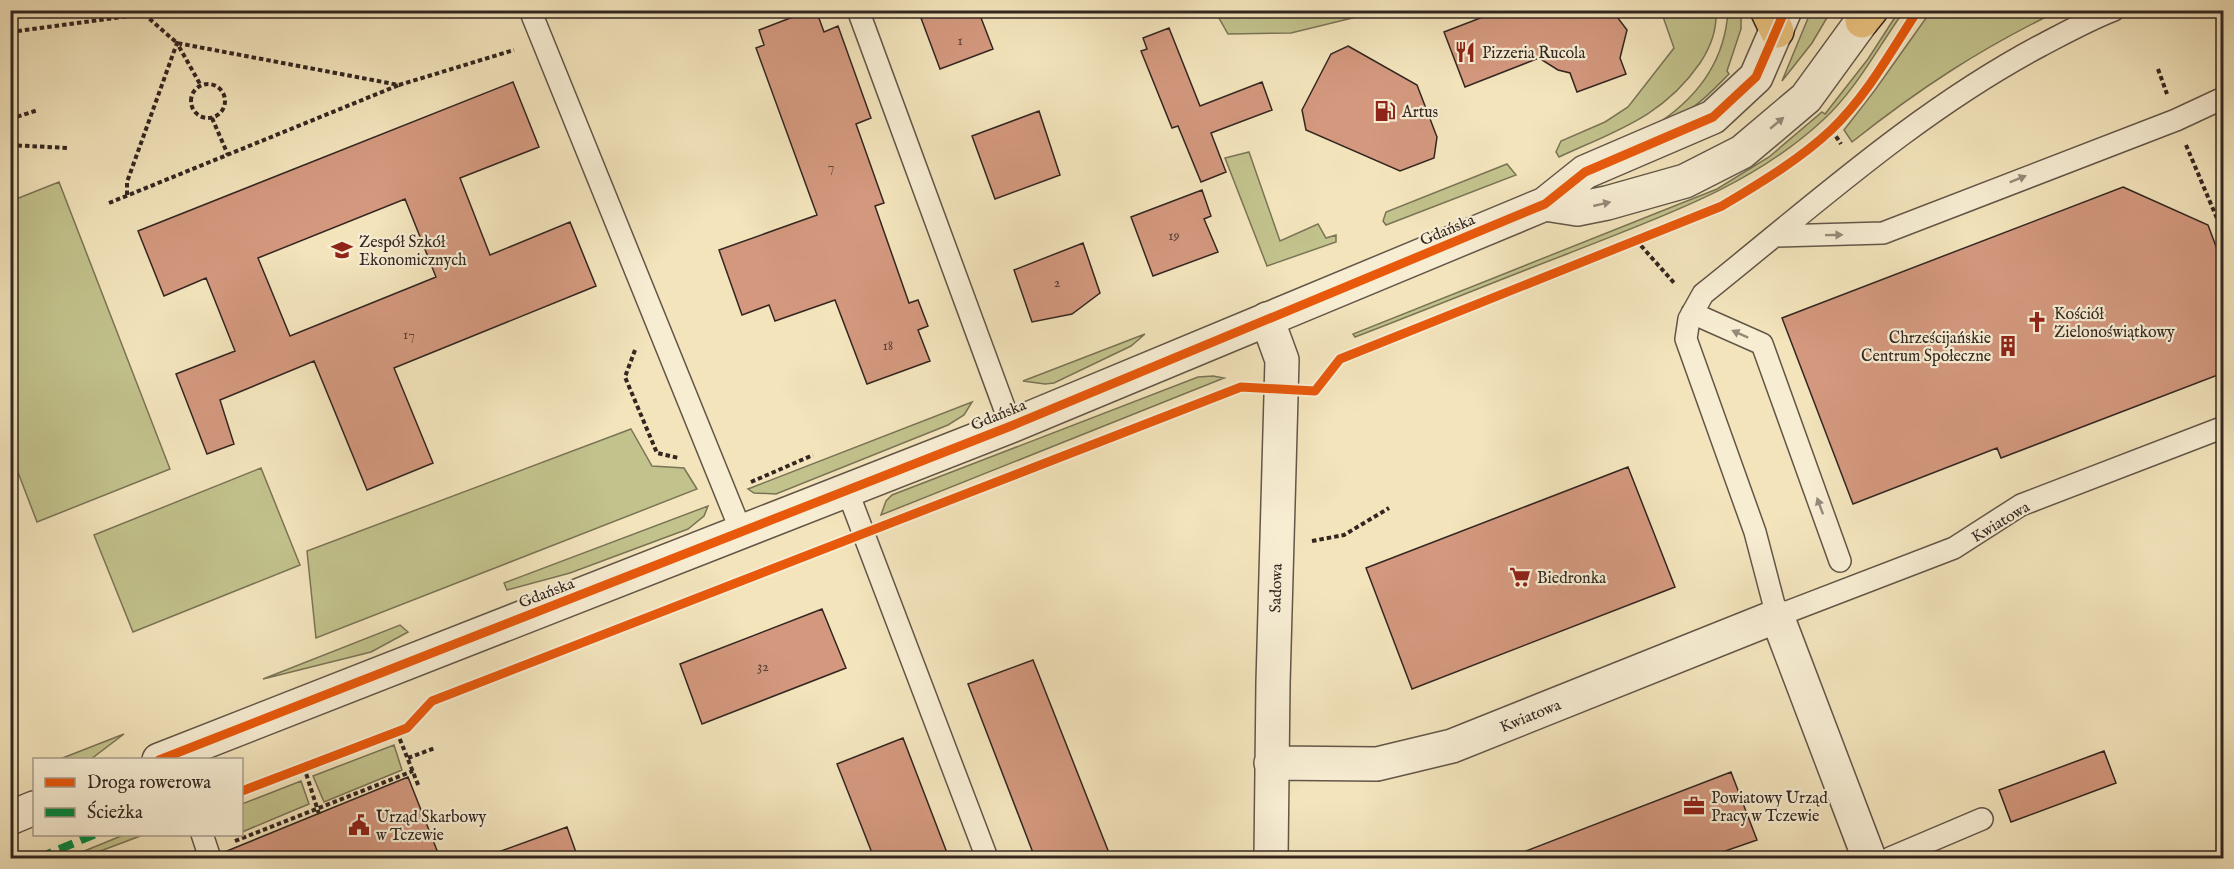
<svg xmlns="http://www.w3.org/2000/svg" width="2234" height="869" viewBox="0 0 2234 869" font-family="'IM FELL English',serif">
<rect width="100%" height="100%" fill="#f3e4bc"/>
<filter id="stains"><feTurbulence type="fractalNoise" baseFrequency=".00333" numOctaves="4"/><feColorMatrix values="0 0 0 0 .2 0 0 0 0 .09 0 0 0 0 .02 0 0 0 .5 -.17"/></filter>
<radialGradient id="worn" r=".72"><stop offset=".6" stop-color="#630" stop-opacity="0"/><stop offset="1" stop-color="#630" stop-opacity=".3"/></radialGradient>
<path fill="#c2c28c" stroke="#7a7456" stroke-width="1.5" d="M1215 11H1381L1291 33 1228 34Z
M1661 11H1716C1717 29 1710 48 1700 63 1663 117 1615 131 1559 157L1556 152 1561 141 1605 122 1628 107 1674 48Z
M1728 11H1741V29L1727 71 1729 74C1706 97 1693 113 1660 122 1700 95 1725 59 1728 11Z
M1811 11H1831L1812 43 1782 81Z
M1899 11H1904C1878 47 1856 90 1823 120 1750 188 1657 218 1567 254 1496 281 1426 310 1355 337L1353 334 1717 189 1769 157 1822 112 1825 114 1868 59Z
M1931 11H2058C1980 49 1920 88 1852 142L1844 130 1875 90Z
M1249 152 1280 241 1318 224 1326 238 1336 235V242L1267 266 1225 158Z
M1507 164 1516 175 1386 225 1383 221 1386 212Z
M59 182 170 469 37 522 11 454V201Z
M1145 334 1131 346 1054 383 1045 384 1023 381Z
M1213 376 1224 378 881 515 886 501 892 495 1198 377Z
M972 402 964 415 948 425 776 494 754 493 748 489Z
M631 429 652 466 684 468 697 489 316 638 307 551Z
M261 468 300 565 133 632 94 535Z
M708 506 704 516 688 529 570 573 507 590 504 583Z
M400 625 408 632 371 652 263 679Z
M124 734 91 759H60Z
M394 745 402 770 324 802 313 776Z
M301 781 309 804 242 832V804Z
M126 834 143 835 82 858H67Z"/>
<path fill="#d3987e" stroke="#332621" stroke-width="1.5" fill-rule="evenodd" d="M811 10H816L824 32 838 26 871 118 856 124 884 203 875 206 909 303 918 300 928 326 918 330 930 361 867 384 835 300 775 321 769 305 742 315 719 250 817 215 756 48 764 45 759 30Z
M918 10H978L993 49 940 69Z
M1501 10H1601L1618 18 1627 30 1620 58 1626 74 1577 92 1570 73 1558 70 1539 58 1465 87 1444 32Z
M1169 28 1200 106 1262 82 1272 110 1211 133 1226 172 1201 182 1178 126 1172 128 1141 51 1147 49 1143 38Z
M1348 46 1417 85 1437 137 1434 158 1400 171 1306 130 1302 110 1331 54Z
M513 82 539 147 460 178 490 255 570 222 596 286 394 368 433 463 367 490 314 361 220 400 234 444 207 454 176 374 235 351 206 278 164 296 138 231ZM405 199 436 277 290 336 258 258Z
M1039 111 1060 175 995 199 972 136Z
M2123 187 2208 225 2223 265V373L2001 458 1997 448 1853 504 1782 318Z
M1202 190 1211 216 1204 219 1218 252 1153 276 1131 217Z
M1083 243 1100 293 1072 314 1032 322 1014 270Z
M1628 467 1675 587 1412 689 1366 568Z
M822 609 846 668 702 724 680 664Z
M1033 660 1111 858H1035L968 684Z
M903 738 949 858H874L837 764Z
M2104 751 2116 783 2011 822 1999 790Z
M1731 772 1757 840 1705 858H1513V856Z
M408 777 440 858H222V853Z
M567 827 578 858H490V855Z"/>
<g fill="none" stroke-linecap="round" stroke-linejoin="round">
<defs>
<path id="service" d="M530 10 741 531
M858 10 1011 426
M2114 10C2088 20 2065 33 2040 46 1916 112 1812 207 1703 294L1689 319 1686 339 1755 532 1777 616 1954 548 2021 505 2224 427
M1775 236 1883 233 2176 120 2219 100
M1692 313 1762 344 1840 561
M847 490 987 858
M202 834 210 858
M1890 858 1982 819"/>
<path id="minor" d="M1267 319 1282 360 1273 683 1271 858
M1271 763 1377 764 1452 746 1777 616 1869 858"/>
<path id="tertiary" d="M1545 204 1577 209 1607 203 1685 181 1742 152 1806 98 1862 21V10
M159 760 1011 426 1545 204 1585 172 1713 117 1756 77 1785 10
M10 818 34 808"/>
<path id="primary" d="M1767 10 1777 31
M1862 21 1871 10"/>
</defs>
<use href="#service" stroke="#635648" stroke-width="24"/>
<use href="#minor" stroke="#635648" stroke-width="36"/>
<use href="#tertiary" stroke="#635648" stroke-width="36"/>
<use href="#primary" stroke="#332621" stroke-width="36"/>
<path stroke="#332621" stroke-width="4" stroke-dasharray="4.5 3" stroke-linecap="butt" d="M10 32 144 14 177 43 399 85 514 50
M2158 69 2167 94
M191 101a17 17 0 1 1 34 0a17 17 0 1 1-34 0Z
M212 118 228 155
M10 119 38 110
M1832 130 1841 144
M10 145 67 148
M2186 145 2224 235
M127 195V182L177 43 200 84
M109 203 399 85
M1636 240 1675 284
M635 350 625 377 657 453 679 458
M751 482 813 455
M1312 541 1344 535 1389 508
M397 732 419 787
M408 758 435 748
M304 767 319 814
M235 841 413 771"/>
<use href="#service" stroke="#f7edd3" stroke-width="21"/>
<use href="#minor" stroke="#f7edd3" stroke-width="33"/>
<use href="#tertiary" stroke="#f7edd3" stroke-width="33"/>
<use href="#primary" stroke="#eac27e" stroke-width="33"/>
<path stroke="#00873e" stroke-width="8" stroke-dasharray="15 8" stroke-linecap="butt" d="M38 858 96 834"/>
<defs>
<path id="cycleway" d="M159 760 1011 426 1545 204 1585 172 1713 117 1756 77 1785 10
M242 791 407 728 432 701 1241 387 1315 391 1340 359 1722 206C1760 183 1799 160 1831 130 1867 96 1891 51 1918 10"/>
</defs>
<use href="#cycleway" stroke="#f7edd3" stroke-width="13"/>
<use href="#cycleway" stroke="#e8590c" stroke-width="9"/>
</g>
<defs><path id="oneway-solid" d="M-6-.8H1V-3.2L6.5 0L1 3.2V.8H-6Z" transform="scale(1.5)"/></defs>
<g fill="#958a7a">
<use href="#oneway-solid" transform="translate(1777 123) rotate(-40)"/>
<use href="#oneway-solid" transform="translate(2018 179) rotate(-22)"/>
<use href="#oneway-solid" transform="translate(1602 204) rotate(-13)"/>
<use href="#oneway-solid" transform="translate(1834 235) rotate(-1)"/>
<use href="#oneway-solid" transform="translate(1740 334) rotate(-156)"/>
<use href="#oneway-solid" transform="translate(1820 506) rotate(-110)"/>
</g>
<defs>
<symbol id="restaurant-bare" viewBox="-9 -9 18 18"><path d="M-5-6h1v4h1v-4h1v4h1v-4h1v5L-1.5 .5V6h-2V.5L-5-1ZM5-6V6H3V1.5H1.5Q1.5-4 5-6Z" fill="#8f2418" stroke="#f7edd3" stroke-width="2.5" paint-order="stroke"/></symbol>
<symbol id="fuel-bare" viewBox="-9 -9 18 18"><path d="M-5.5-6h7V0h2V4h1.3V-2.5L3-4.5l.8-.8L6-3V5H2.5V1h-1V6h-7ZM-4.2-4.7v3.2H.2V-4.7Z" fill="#8f2418" stroke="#f7edd3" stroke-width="2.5" paint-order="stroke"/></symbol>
<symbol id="school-bare" viewBox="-9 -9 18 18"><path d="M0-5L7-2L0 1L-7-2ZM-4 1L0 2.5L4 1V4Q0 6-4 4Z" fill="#8f2418" stroke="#f7edd3" stroke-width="2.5" paint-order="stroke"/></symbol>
<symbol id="church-bare" viewBox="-9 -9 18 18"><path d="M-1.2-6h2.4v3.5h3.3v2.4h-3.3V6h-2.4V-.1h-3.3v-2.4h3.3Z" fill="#8f2418" stroke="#f7edd3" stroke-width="2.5" paint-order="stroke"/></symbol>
<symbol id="building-bare" viewBox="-9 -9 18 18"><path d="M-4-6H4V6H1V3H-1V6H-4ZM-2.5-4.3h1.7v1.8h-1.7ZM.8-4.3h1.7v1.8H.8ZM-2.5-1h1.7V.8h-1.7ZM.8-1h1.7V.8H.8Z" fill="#8f2418" stroke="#f7edd3" stroke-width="2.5" paint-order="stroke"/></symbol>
<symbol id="supermarket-bare" viewBox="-9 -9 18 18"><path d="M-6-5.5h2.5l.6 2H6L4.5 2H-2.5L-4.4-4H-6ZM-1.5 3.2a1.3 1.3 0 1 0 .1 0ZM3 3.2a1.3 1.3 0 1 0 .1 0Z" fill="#8f2418" stroke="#f7edd3" stroke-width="2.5" paint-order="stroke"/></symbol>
<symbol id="office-bare" viewBox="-9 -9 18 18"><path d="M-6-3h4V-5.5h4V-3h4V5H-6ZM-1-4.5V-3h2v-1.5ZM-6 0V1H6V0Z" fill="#8f2418" stroke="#f7edd3" stroke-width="2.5" paint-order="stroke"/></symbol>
<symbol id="civic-bare" viewBox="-9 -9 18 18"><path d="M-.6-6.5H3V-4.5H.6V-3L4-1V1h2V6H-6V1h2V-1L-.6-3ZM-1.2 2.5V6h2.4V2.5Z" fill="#8f2418" stroke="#f7edd3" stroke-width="2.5" paint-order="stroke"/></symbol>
</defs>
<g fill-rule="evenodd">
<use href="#restaurant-bare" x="1450" y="37" width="30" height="30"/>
<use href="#fuel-bare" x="1370" y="96" width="30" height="30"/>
<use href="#school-bare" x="327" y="235" width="30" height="30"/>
<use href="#church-bare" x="2022" y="307" width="30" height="30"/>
<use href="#building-bare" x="1993" y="331" width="30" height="30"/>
<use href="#supermarket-bare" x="1505" y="562" width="30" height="30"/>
<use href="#office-bare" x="1679" y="791" width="30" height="30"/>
<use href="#civic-bare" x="344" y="810" width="30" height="30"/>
</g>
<g text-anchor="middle" stroke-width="4.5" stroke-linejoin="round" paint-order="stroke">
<g font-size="14" fill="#5b4238">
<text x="960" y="45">1</text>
<text x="831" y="171">7</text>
<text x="1174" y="240">19</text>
<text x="1057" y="287">2</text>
<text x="409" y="339">17</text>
<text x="888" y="350">18</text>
<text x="763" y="671">32</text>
</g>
<g font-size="16" fill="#332621" stroke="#f7edd3" text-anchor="start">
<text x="1482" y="58">Pizzeria Rucola</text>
<text x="1402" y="117">Artus</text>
<text x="359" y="247">Zespół Szkół<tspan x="359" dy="18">Ekonomicznych</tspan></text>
<text x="2054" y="319">Kościół<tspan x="2054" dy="18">Zielonoświątkowy</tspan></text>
<text x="1991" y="343" text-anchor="end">Chrześcijańskie<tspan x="1991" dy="18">Centrum Społeczne</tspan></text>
<text x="1537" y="583">Biedronka</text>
<text x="1711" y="803">Powiatowy Urząd<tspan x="1711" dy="18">Pracy w Tczewie</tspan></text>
<text x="376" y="822">Urząd Skarbowy<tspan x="376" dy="18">w Tczewie</tspan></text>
</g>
<g font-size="16" fill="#332621" stroke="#f7edd3">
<text transform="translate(1447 229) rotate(-23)" y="6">Gdańska</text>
<text transform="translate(998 414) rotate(-22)" y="6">Gdańska</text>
<text transform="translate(2000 521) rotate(-31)" y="6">Kwiatowa</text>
<text transform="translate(1275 588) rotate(-88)" y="6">Sadowa</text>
<text transform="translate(546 592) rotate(-21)" y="6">Gdańska</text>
<text transform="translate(1530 715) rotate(-22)" y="6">Kwiatowa</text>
</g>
</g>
<rect width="2234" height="869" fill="none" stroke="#f3e4bc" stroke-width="36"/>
<rect x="12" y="12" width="2210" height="845" fill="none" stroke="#332621" stroke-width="3"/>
<rect x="18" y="18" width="2198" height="833" fill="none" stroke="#332621" stroke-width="1.5"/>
<rect x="33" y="758" width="210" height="78" fill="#f7edd3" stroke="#a99d8c" stroke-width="1.5"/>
<rect x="45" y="778" width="30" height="9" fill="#e8590c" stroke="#a99d8c" stroke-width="1.5"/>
<text x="87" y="788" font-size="18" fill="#332621">Droga rowerowa</text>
<rect x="45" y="808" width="30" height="9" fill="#00873e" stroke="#a99d8c" stroke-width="1.5"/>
<text x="87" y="818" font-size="18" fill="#332621">Ścieżka</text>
<rect width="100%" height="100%" filter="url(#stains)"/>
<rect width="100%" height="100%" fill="url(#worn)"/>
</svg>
